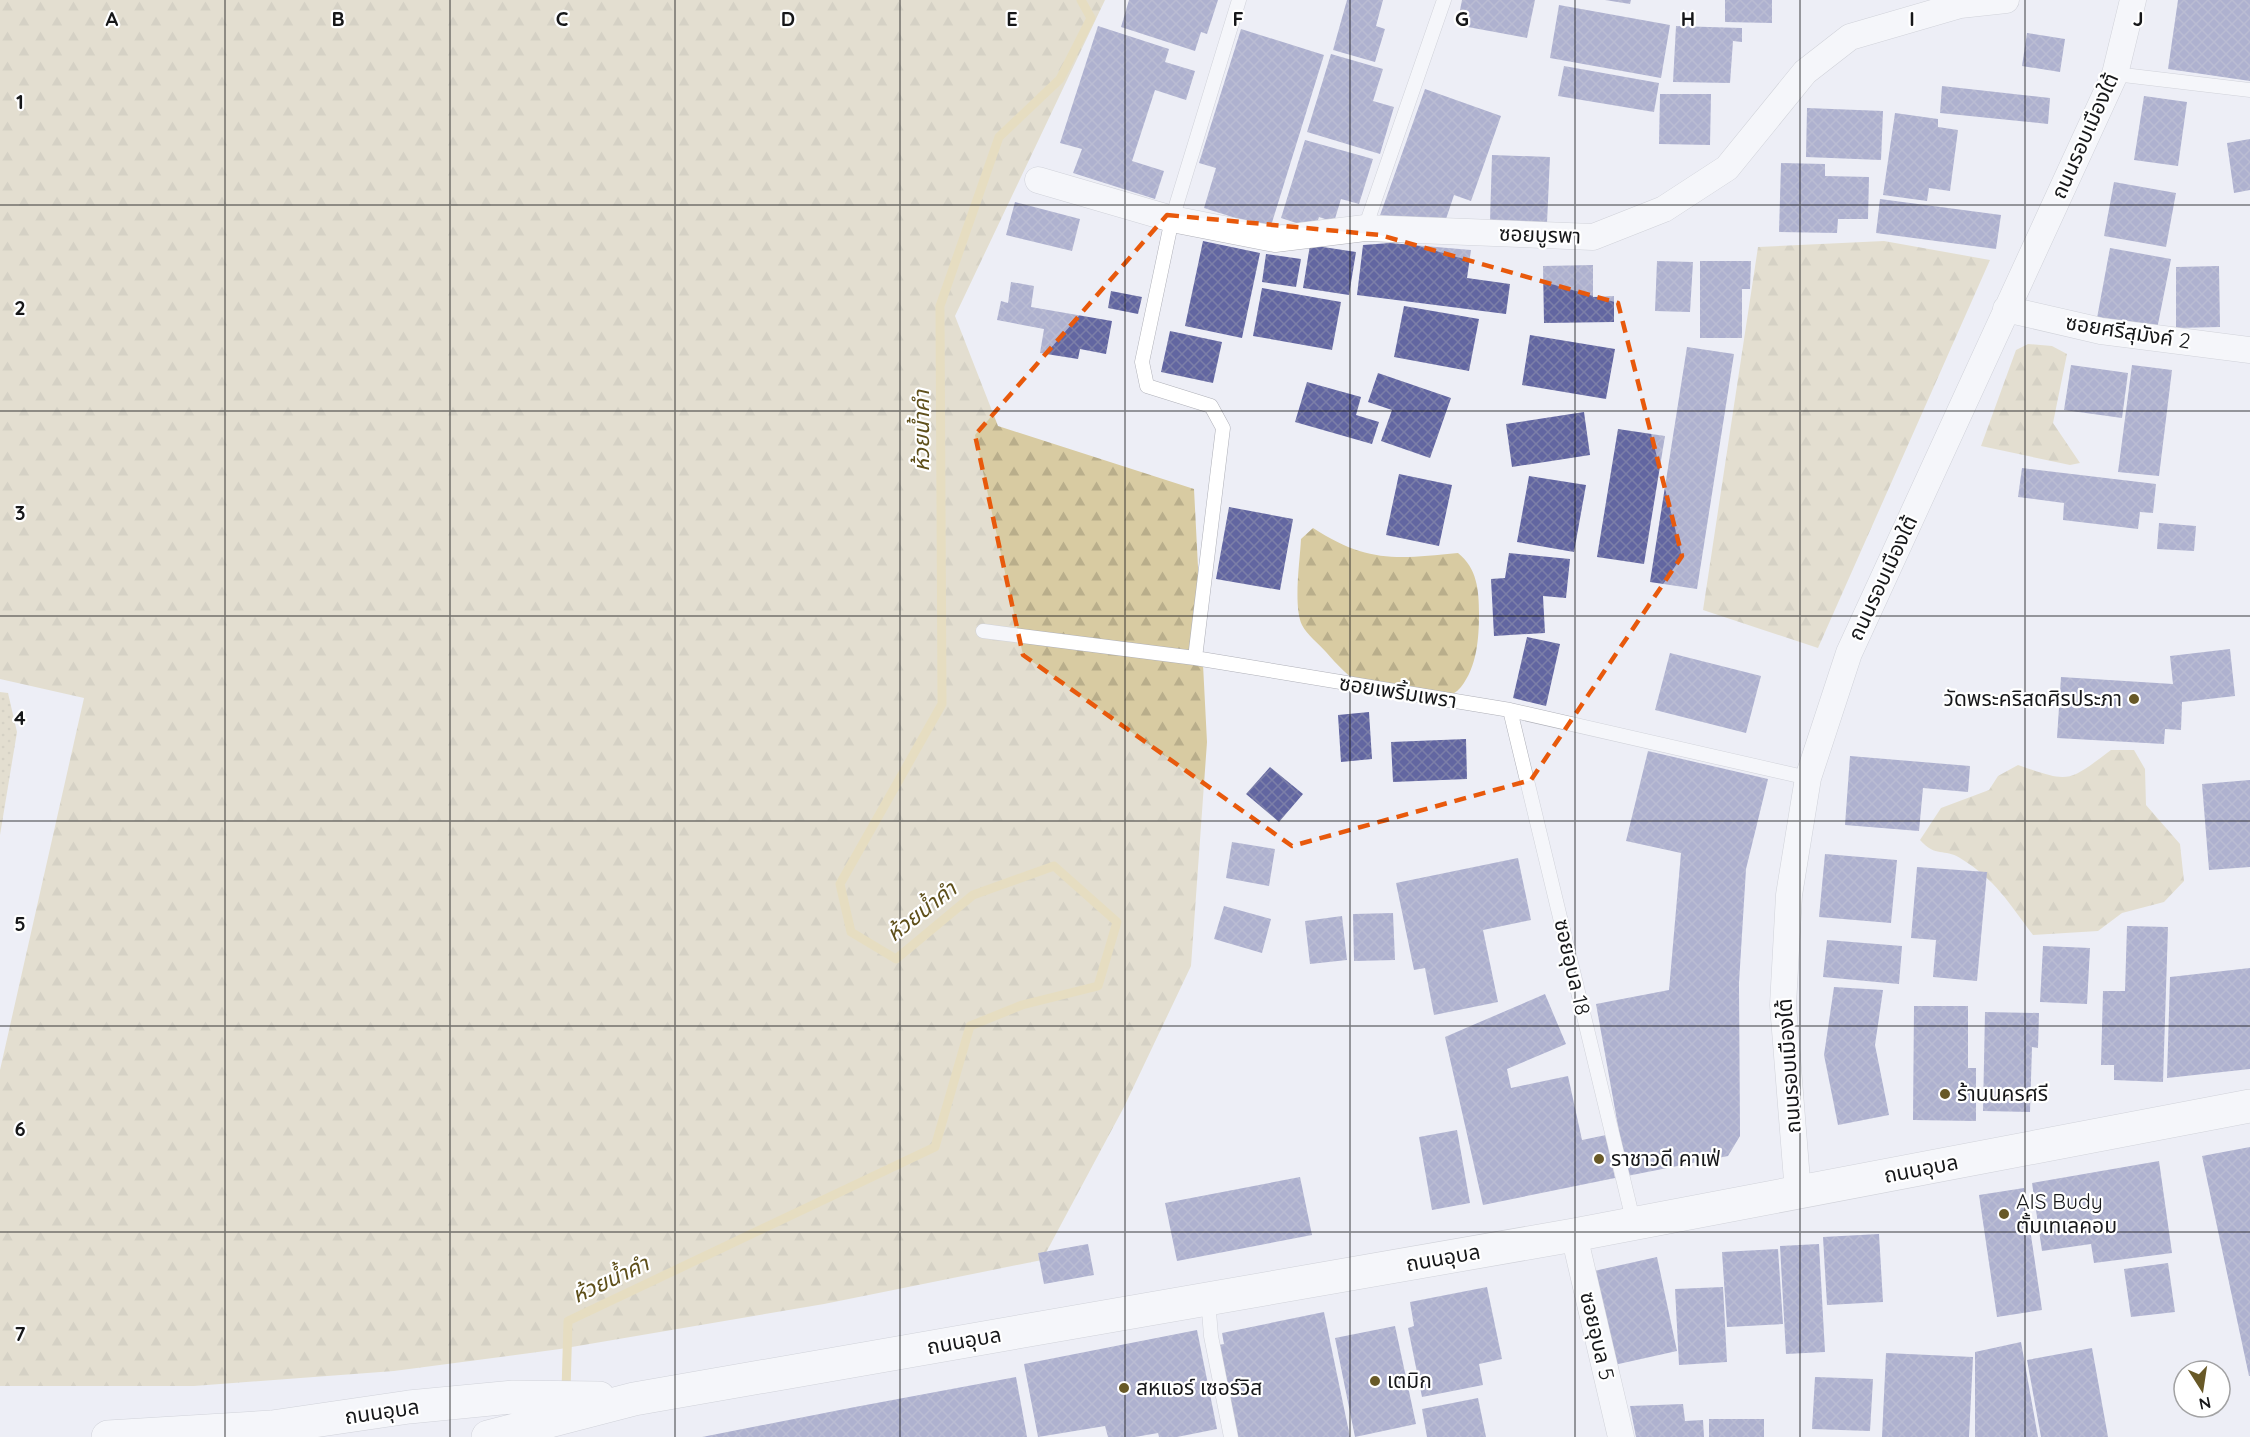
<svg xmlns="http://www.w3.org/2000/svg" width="2250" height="1437" viewBox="0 0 2250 1437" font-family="Quicksand,'Noto Sans Thai',sans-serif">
<defs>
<pattern id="grass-dots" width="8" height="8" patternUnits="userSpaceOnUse" patternTransform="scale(1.5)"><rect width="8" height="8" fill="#d8cba2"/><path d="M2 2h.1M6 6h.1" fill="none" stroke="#b9ae8b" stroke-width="1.8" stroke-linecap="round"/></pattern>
<pattern id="forest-firs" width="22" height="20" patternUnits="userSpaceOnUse" patternTransform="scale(1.5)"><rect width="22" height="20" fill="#d8cba2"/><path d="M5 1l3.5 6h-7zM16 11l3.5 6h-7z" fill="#b9ae8b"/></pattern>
<pattern id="building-cross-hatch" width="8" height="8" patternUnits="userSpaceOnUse" patternTransform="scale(1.5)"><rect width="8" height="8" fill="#6266a1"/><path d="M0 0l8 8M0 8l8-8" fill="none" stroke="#7c7fa8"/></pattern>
</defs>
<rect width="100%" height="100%" fill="#edeef6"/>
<path fill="url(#grass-dots)" d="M0 692 8 693 17 732 0 835Z"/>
<path fill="url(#forest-firs)" d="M0 0H1105L955 316 998 426 1194 489 1207 742 1191 966 1124 1107 1042 1260 824 1304 560 1349 394 1371 194 1386H0V1070L84 698 0 679Z
M1884 241 1990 260 1818 648 1703 610 1758 247Z
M2028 344 2052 346 2067 354 2053 423 2080 463 2070 465 1981 446 2016 350Z
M1313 528C1367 563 1396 559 1458 553 1477 568 1479 590 1479 614 1479 638 1477 667 1461 687 1441 711 1385 702 1363 686 1349 677 1337 665 1326 652 1319 644 1307 635 1302 625 1293 606 1300 561 1301 539Z
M2111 750H2134L2145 769 2146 805 2180 844 2184 881 2164 902 2122 913 2098 931 2033 935C2008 902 1996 880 1960 858 1944 848 1936 858 1920 840L1941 808 1989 790 1998 776 2018 765C2070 783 2067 783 2111 750Z"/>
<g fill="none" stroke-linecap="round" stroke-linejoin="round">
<path stroke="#ddc882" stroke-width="9" d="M566 1391 568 1321 935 1147 970 1026 1022 1005 1098 986 1117 922 1054 866 973 895 896 959 851 932 840 884 942 704 940 306 999 137 1060 79 1091 18 1081 0"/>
</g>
<path fill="url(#building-cross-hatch)" d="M1129 0H1218L1207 34 1201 32 1195 51 1121 27Z
M1347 0H1383L1376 26 1385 29 1375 62 1333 50Z
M1462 0H1535L1527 38 1457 25Z
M1605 0H1631L1630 4Z
M1725 0H1772V23L1725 22Z
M2178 0H2250V81L2168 69Z
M1559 5 1670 25 1661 78 1550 58Z
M1098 26 1169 49 1165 62 1195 71 1186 100 1155 90 1132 161 1164 171 1155 199 1073 173 1082 149 1060 143Z
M1676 26 1742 28V42L1733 41 1730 83 1673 82Z
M1241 29 1324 55 1270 229 1204 208 1216 168 1199 163Z
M2027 33 2065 39 2060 72 2022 66Z
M1331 54 1383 69 1373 101 1394 107 1380 154 1307 132Z
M1564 66 1659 83 1654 112 1558 96Z
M1942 86 2050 98 2048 124 1940 113Z
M1425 89 1501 116 1471 201 1454 195 1445 222 1378 221Z
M1660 94H1711L1710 145 1659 144Z
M2144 96 2187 102 2178 166 2134 160Z
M1807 108 1883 111 1881 160 1806 157Z
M1895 113 1938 119V127L1958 130 1950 191 1929 188 1927 201 1883 195Z
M2250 139V190L2234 193 2227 143Z
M1305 140 1373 159 1359 204 1341 199 1334 222 1319 217 1315 229 1281 218Z
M1492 155 1550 157 1547 223 1490 221Z
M1781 163 1825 164V176L1869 177 1868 219H1838L1837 233 1779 232Z
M2114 182 2176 193 2166 247 2104 236Z
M1880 199 2001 215 1996 249 1876 233Z
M1015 202 1080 219 1072 251 1006 235Z
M1203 241 1260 253 1242 338 1185 326Z
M1390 243 1471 250 1467 278 1510 284 1506 314 1357 295 1363 245Z
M1310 245 1356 252 1349 295 1303 288Z
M2110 248 2171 259 2157 329 2097 318Z
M1266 254 1301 259 1296 287 1262 282Z
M1657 261 1693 262 1690 312 1655 311Z
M1700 261H1751L1750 289H1742V338H1700Z
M1593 265V297L1614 296V322L1544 323 1543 266Z
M2219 266 2220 327 2176 328V267Z
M1011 282 1034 286 1031 307 1112 321 1106 354 1080 349 1078 359 1040 353 1044 329 997 320 1001 301 1008 303Z
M1262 288 1341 302 1332 350 1253 336Z
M1111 291 1142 297 1138 314 1108 308Z
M1404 306 1479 319 1469 371 1394 357Z
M1170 331 1222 342 1213 383 1161 372Z
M1530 335 1615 349 1606 399 1522 385Z
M1687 347 1734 354 1697 589 1650 582Z
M2071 365 2128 373 2122 418 2064 410Z
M2132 365 2172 370 2159 476 2118 472Z
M1378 373 1451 398 1430 458 1381 441 1392 410 1368 402Z
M1307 382 1361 397 1356 415 1379 422 1372 444 1295 422Z
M1584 412 1590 455 1512 467 1506 424Z
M1618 429 1665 436 1644 564 1597 557Z
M2022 468 2156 484 2153 513 2140 512 2138 529 2063 520 2064 503 2018 497Z
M1399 474 1452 485 1439 546 1386 535Z
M1529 476 1586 485 1574 552 1517 542Z
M1229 507 1293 519 1280 590 1216 579Z
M2159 523 2196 526 2194 551 2157 549Z
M1509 553 1570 559 1566 598 1543 596 1545 633 1494 636 1491 579 1505 578Z
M1527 637 1560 644 1546 706 1513 698Z
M2230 649 2235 696 2182 702 2181 730 2165 729 2164 744 2057 738 2061 677 2173 684 2170 656Z
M1670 653 1761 676 1746 733 1655 710Z
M1369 712 1372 759 1341 762 1338 715Z
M1466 739 1467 779 1393 782 1391 742Z
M1648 751 1768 779 1746 869 1739 983 1740 1136 1728 1156 1627 1176 1596 1004 1669 990 1681 853 1626 841Z
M1850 756 1970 766 1968 792 1923 788 1919 831 1845 825Z
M1270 767 1303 794 1279 822 1246 794Z
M2250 780V867L2209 870 2202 784Z
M1232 842 1275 849 1269 886 1226 878Z
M1825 854 1897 860 1891 923 1819 917Z
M1518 858 1531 920 1483 930 1498 1002 1434 1015 1425 968 1414 970 1396 883Z
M1917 867 1987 872 1977 981 1933 977 1936 940 1911 938Z
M1224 906 1271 919 1262 953 1214 939Z
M1393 913 1395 960 1354 961 1353 914Z
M1342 916 1347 960 1310 964 1305 921Z
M2127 926 2168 927 2163 1082 2114 1080V1065H2101L2103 991H2125Z
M1827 940 1902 946 1899 984 1823 977Z
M2043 946 2090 948 2087 1004 2040 1002Z
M2250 968V1069L2167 1078 2170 977Z
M1834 987 1883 990 1875 1045 1889 1115 1838 1125 1824 1055Z
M1545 994 1566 1044 1507 1069 1511 1088 1568 1076 1582 1140 1606 1135 1615 1178 1483 1205 1445 1037Z
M1914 1006H1968V1068H1976V1121L1913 1120Z
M1985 1012 2039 1013 2038 1048 2032 1047 2030 1112 1983 1111Z
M1457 1130 1470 1203 1432 1210 1419 1137Z
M2250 1147V1376H2249L2202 1156Z
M2159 1161 2172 1253 2094 1263 2091 1244 2042 1251 2032 1183Z
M1300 1177 1312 1235 1177 1261 1165 1203Z
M2024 1188 2042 1310 1997 1317 1979 1195Z
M1879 1234 1883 1302 1827 1305 1823 1237Z
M1088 1244 1094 1275 1044 1284 1038 1253Z
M1819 1244 1825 1352 1786 1354 1780 1246Z
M1778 1249 1783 1324 1727 1327 1722 1252Z
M1657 1257 1677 1351 1614 1365 1594 1271Z
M2168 1263 2175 1312 2131 1317 2124 1269Z
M1487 1287 1502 1359 1479 1364 1483 1385 1422 1397 1408 1328 1414 1326 1410 1302Z
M1723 1287 1727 1362 1679 1365 1675 1289Z
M1324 1312 1350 1437H1232L1213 1346 1224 1344 1222 1333Z
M1395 1326 1416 1424 1355 1437 1335 1338Z
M1197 1330 1217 1429 1177 1437H1159L1158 1433 1135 1437H1108L1105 1426 1038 1437 1024 1364Z
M2021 1342 2038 1437H1975V1352Z
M2092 1348 2108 1437H2041L2027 1360Z
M1886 1353 1973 1357 1969 1437H1882Z
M1016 1377 1027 1437H702L855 1407Z
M1815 1377 1873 1379 1870 1431 1812 1429Z
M1478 1398 1486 1437H1427L1422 1409Z
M1683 1404 1685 1421 1703 1420 1704 1437H1636L1630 1406Z
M1709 1419H1764V1437H1709Z"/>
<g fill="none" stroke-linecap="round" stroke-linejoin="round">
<defs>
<path id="lane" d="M2115 74 2250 90
M1365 228 1444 0
M983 631 1195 658 1510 710 1808 778
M1195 658 1223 428 1211 406 1147 386 1142 362 1172 219 1239 0
M1510 710 1634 1224
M1208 1299 1211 1336 1231 1437"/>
<path id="street" d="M1038 180 1172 219 1275 239 1365 228 1593 237 1664 209 1727 168 1805 72 1850 37 1960 5 2006 0
M2006 309 2101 331 2250 350
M1798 1193 1783 1005 1789 895 1808 778 1849 653 2115 74 2133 0
M1574 1235 1621 1437"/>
<path id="primary" d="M108 1437 272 1427 409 1407 513 1397 599 1398
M488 1437 634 1399 1574 1235 2250 1106"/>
</defs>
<use href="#lane" stroke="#afb0b8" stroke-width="15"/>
<use href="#street" stroke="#afb0b8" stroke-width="27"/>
<use href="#primary" stroke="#afb0b8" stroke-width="34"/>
<use href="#lane" stroke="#fff" stroke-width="14"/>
<use href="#street" stroke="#fff" stroke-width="26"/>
<use href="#primary" stroke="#fff" stroke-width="33"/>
</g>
<path d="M0 0H2250V1437H0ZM1167 215 1380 235 1618 303 1682 556 1531 780 1292 846 1023 655 975 435Z" fill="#edeef6" fill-opacity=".55" fill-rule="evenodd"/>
<path fill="none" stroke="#e8590c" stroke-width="4.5" stroke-dasharray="12 8" stroke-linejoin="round" d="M1167 215 1380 235 1618 303 1682 556 1531 780 1292 846 1023 655 975 435Z"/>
<path fill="none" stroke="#161719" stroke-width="1.5" stroke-opacity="0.55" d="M225 0V1437M450 0V1437M675 0V1437M900 0V1437M1125 0V1437M1350 0V1437M1575 0V1437M1800 0V1437M2025 0V1437M0 205H2250M0 411H2250M0 616H2250M0 821H2250M0 1026H2250M0 1232H2250"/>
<g fill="#685927" stroke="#fff" stroke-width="2">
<circle cx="2134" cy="699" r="6"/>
<circle cx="1945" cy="1094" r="6"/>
<circle cx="1599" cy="1159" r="6"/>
<circle cx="2004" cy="1214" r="6"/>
<circle cx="1375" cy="1381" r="6"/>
<circle cx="1124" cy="1388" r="6"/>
</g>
<g text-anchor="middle" stroke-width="4.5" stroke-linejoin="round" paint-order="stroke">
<g font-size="21" fill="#161719" stroke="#fff">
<text transform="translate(2085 136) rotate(-66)" y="7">ถนนรอบเมืองใต้</text>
<text transform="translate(1540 235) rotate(2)" y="7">ซอยบูรพา</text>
<text transform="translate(2128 332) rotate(9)" y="7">ซอยศรีสุมังค์ 2</text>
<text transform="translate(1883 578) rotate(-65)" y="7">ถนนรอบเมืองใต้</text>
<text transform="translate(1398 692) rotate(9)" y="7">ซอยเพริ้มเพรา</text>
<text transform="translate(1572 967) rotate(77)" y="7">ซอยอุบล 18</text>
<text transform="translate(1789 1066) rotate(-94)" y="7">ถนนรอบเมืองใต้</text>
<text transform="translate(1921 1169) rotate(-11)" y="7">ถนนอุบล</text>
<text transform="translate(1443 1258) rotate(-10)" y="7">ถนนอุบล</text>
<text transform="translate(1597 1336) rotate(77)" y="7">ซอยอุบล 5</text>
<text transform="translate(964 1341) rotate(-10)" y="7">ถนนอุบล</text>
<text transform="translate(382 1412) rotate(-8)" y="7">ถนนอุบล</text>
</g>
<g font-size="21" fill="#161719" stroke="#fff" text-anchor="start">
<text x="2122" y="706" text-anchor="end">วัดพระคริสตศิรประภา</text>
<text x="1957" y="1101">ร้านนครศรี</text>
<text x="1611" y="1166">ราชาวดี คาเฟ่</text>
<text x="2016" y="1209">AIS Budy<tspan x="2016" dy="24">ตั้มเทเลคอม</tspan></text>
<text x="1387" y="1388">เตมิก</text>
<text x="1136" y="1395">สหแอร์ เซอร์วิส</text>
</g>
<g font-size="22" font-style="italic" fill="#5e4f1a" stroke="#fff">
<text transform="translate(921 431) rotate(-90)" y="8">ห้วยน้ำคำ</text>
<text transform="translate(921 911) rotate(-38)" y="8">ห้วยน้ำคำ</text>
<text transform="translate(610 1279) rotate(-25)" y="8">ห้วยน้ำคำ</text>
</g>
</g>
<g font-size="20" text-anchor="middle" font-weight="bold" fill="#161719" stroke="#fff" stroke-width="4.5" stroke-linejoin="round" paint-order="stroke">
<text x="112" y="26">A</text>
<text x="338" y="26">B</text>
<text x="562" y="26">C</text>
<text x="788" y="26">D</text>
<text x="1012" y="26">E</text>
<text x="1238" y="26">F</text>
<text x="1462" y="26">G</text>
<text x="1688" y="26">H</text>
<text x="1912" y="26">I</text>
<text x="2138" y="26">J</text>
<text x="20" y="109">1</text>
<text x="20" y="315">2</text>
<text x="20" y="520">3</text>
<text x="20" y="725">4</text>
<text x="20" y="931">5</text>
<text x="20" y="1136">6</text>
<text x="20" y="1341">7</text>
</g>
<g transform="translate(2202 1389) rotate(168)"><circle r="28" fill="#ffffff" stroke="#a2a2a3" stroke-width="1.5"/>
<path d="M0-4.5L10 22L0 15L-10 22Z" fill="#685927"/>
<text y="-9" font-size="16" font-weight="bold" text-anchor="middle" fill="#161719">N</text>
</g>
</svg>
